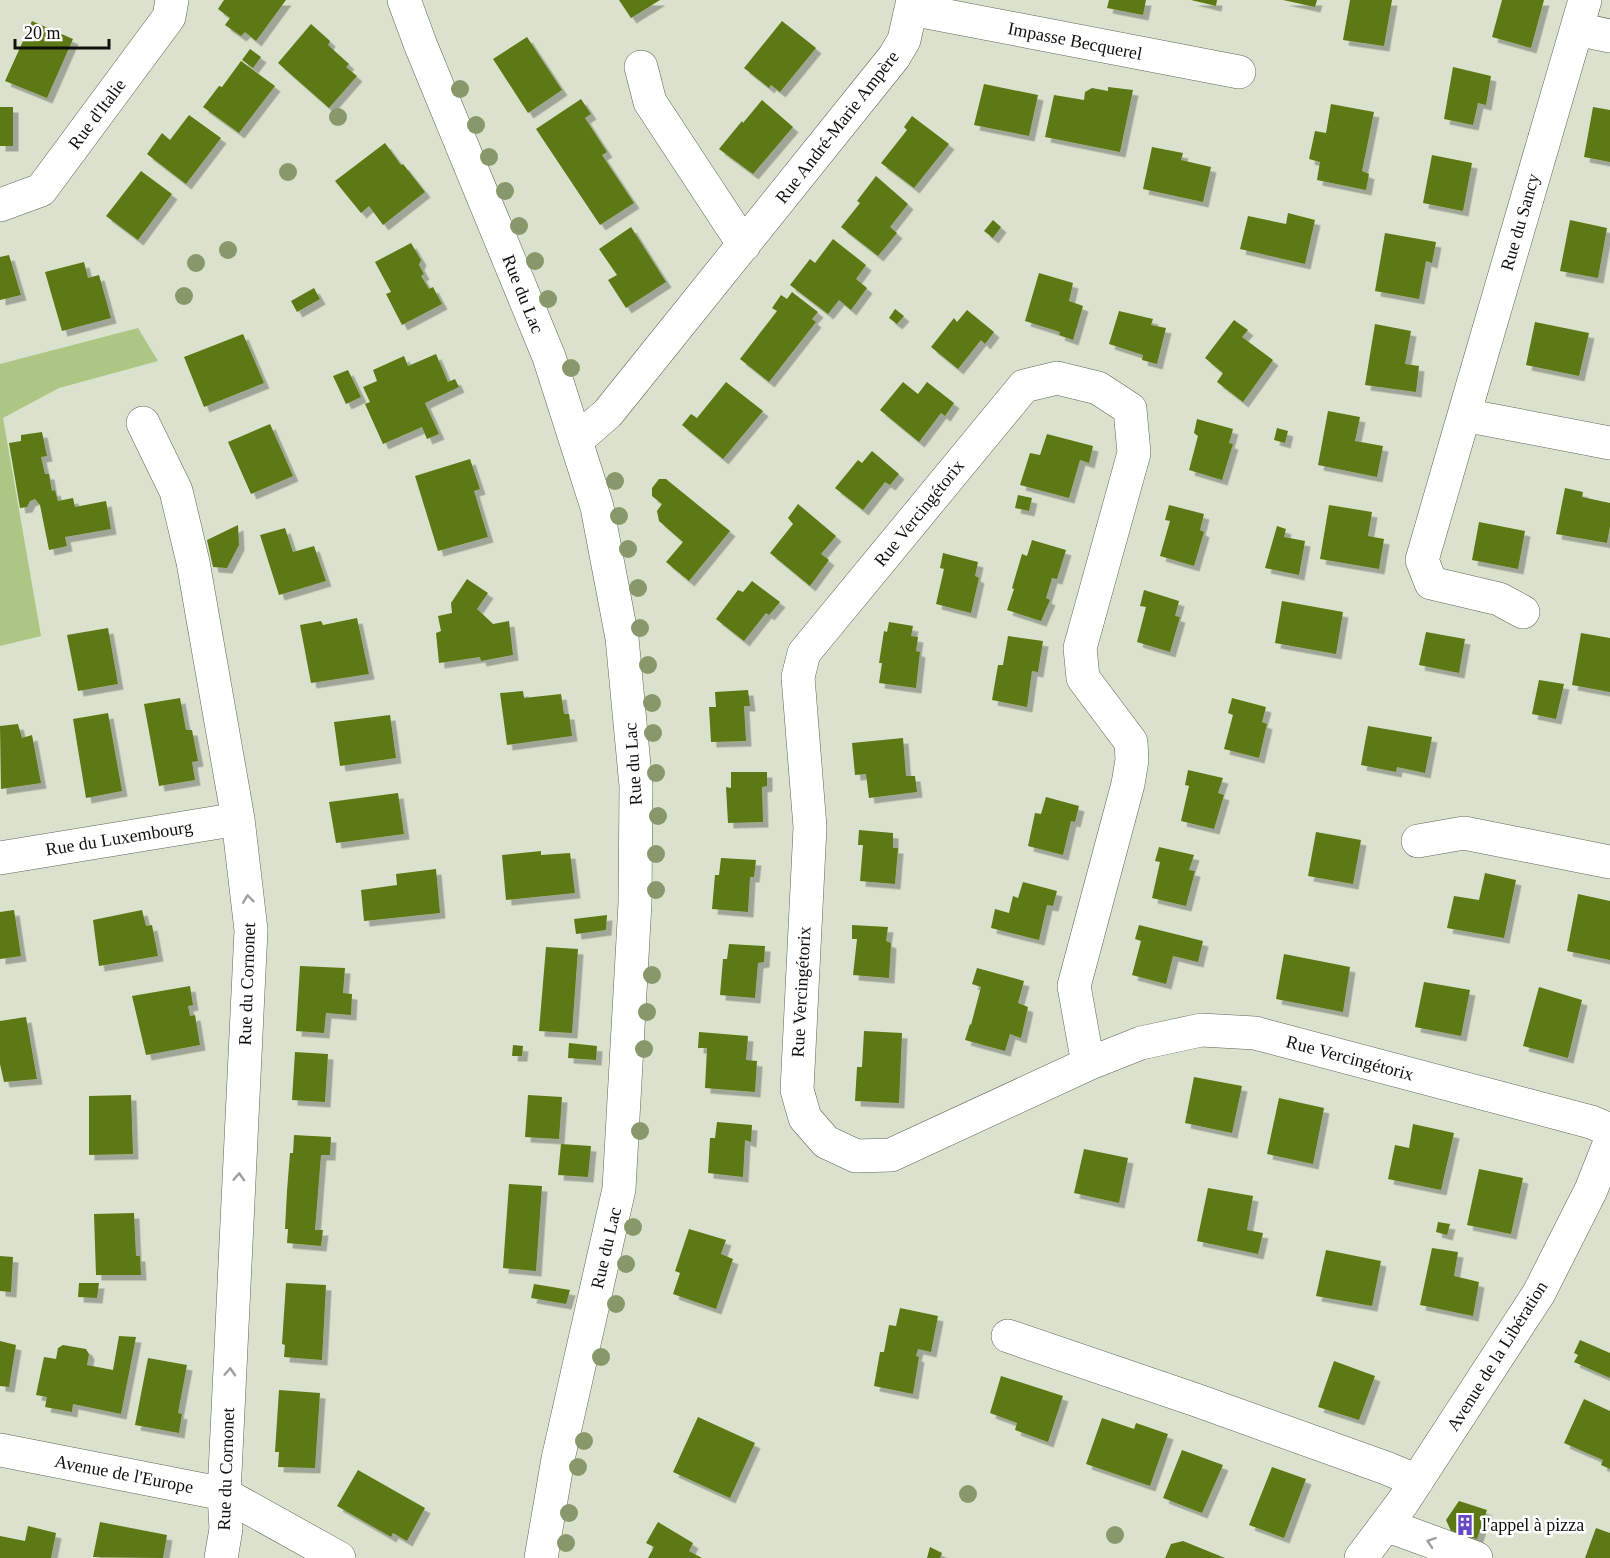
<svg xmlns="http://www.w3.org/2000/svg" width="1610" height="1558" viewBox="0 0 1610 1558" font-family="'Times New Roman',serif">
<defs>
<filter id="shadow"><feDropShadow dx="5.5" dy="5.5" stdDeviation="0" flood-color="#0004"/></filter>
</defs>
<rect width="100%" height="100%" fill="#dae2ce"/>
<path fill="#adc683" d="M138 328 158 361 59 388 3 418 41 636 0 646V364Z"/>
<path fill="#5c7913" filter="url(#shadow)" d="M224 0H286L256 41 245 32 241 36 225 25 230 18 218 9Z
M619 0H660L631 18Z
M1109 0H1146L1143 15 1107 8Z
M1191 0H1217L1216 6Z
M1283 0H1317L1315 7Z
M1350 0H1392L1384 46 1343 40Z
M1502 0H1544L1531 48 1492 37Z
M32 21 73 39 47 98 5 81Z
M782 21 816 48 780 92 771 85 769 88 744 68Z
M311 24 330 41 328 45 349 64 346 67 357 76 329 108 278 63Z
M527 37 562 90 528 113 493 59Z
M250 49 261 57 253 68 242 60Z
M241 61 275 86 239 133 203 107 219 86 222 87Z
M1453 67 1491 76 1486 105 1478 103 1473 125 1444 119Z
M984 84 1038 95 1029 136 974 125Z
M1108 87 1133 90 1120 152 1045 137 1054 95 1084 100 1085 92 1092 88 1108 91Z
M581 99 591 114 585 118 607 152 602 155 634 203 600 225 536 129Z
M762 100 793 127 753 174 719 149 742 121 743 123Z
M1331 104 1374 112 1362 171 1369 174 1366 190 1317 180 1320 162 1309 159 1315 131 1326 133Z
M0 107H13V146H0Z
M1593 107 1610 110V162L1584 157Z
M189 115 221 138 186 184 147 154 162 133 170 140Z
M912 116 949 144 914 188 881 163 907 130 904 127Z
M385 143 401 165 403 164 425 192 383 225 369 206 361 213 335 181Z
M1152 147 1183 153 1181 160 1211 167 1203 202 1143 189Z
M1432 155 1472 163 1463 211 1423 203Z
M141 171 172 194 138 240 106 216Z
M876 176 908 204 890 227 897 233 878 256 841 227 860 203 857 201Z
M1288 213 1315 220 1305 264 1240 249 1248 216 1286 224Z
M993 220 1001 227 993 238 984 231Z
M1570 220 1607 228 1598 278 1560 271Z
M631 227 666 282 626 308 608 280 617 275 599 249Z
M1385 233 1436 242 1432 263 1426 261 1419 299 1375 291Z
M833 239 866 265 856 279 867 288 851 310 839 300 828 314 790 285 810 259 815 263Z
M411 243 421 260 419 265 424 274 421 276 429 289 433 287 442 304 402 325 386 294 391 292 375 262Z
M9 255 21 295 0 300V257Z
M84 262 88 278 99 275 111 318 62 331 45 272Z
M1039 273 1073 283 1069 301 1083 306 1073 340 1059 335 1060 332 1025 321Z
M314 288 320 299 297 312 291 301Z
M792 292 818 312 812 319 816 322 769 382 740 359 777 311 772 308 781 295 787 299Z
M895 309 904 316 897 324 889 318Z
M967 310 994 332 985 344 981 340 958 369 931 347 954 318 957 322Z
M1119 311 1153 319 1151 325 1166 328 1157 364 1142 360 1143 355 1109 344Z
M1234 320 1248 330 1242 337 1273 360 1243 402 1217 382 1223 373 1205 358Z
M1535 322 1589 333 1579 376 1526 365Z
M1375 324 1411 331 1405 364 1419 366 1416 392 1365 385Z
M243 334 264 383 204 407 184 357Z
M436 354 448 382 455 379 459 387 425 403 439 434 427 439 422 427 383 444 365 404 370 402 363 387 377 381 373 370 404 356 408 366Z
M348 370 361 397 346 404 333 376Z
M726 382 763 411 723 459 682 425 691 414 697 418Z
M903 382 918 394 927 382 954 403 945 416 941 413 919 442 880 410Z
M1328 411 1360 417 1355 441 1383 446 1377 477 1318 465Z
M1197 419 1233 429 1229 443 1233 444 1222 480 1189 470 1198 436 1194 433Z
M270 424 293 476 251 494 228 442Z
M1277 428 1288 431 1285 443 1274 440Z
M42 432 47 456 41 457 45 474H49L52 491 55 490 58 501 73 498 75 507 106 501 111 529 65 537 67 546 49 550 40 505 35 499 30 501 27 507 20 508 9 443 21 441V435Z
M1047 434 1093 446 1089 463 1080 460 1069 498 1020 485 1030 453 1040 455Z
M872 451 899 474 890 485 885 482 863 510 835 488 858 460 862 463Z
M470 459 480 489 474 491 488 537 438 551 415 476Z
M659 479H666L730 531 689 581 666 562 683 542 659 521 657 511 662 504 652 496V488Z
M1565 488 1583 492 1582 497 1610 503V526L1607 543 1556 534Z
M1018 495 1032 498 1029 511 1015 508Z
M798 504 836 536 821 554 829 560 810 586 770 553 793 524 788 518Z
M1169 505 1204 514 1200 530 1204 532 1194 566 1160 556 1170 521 1165 520Z
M1329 505 1372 512 1368 536 1384 539 1379 569 1320 559Z
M1479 522 1525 531 1518 569 1472 560Z
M238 525 239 545 227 568 213 567 207 540Z
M1277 526 1286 529 1284 537 1305 541 1299 575 1265 568Z
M285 528 293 552 314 546 326 581 279 595 260 535Z
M1032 540 1066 550 1057 579 1052 578 1046 598 1050 600 1041 621 1007 610 1014 589 1012 588 1022 554 1027 556Z
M943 553 978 562 975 576 979 578 971 613 936 604 944 569 940 568Z
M467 579 488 593 477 609 493 624 509 621 513 655 481 661 480 657 439 663 436 633 441 631 438 616 452 613 451 603Z
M752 581 780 602 769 615 766 613 744 641 716 619 738 590 743 592Z
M1144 590 1179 601 1175 616 1180 617 1170 652 1137 642 1146 607 1140 606Z
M1282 601 1343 612 1336 654 1275 643Z
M357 618 369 674 311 683 300 625 321 621 323 625Z
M889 622 913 626 911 636 918 637 916 651 920 652 916 688 879 683 882 663H879L884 631 887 632Z
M108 628 118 684 78 691 67 635Z
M1426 632 1465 639 1459 673 1419 665Z
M1581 633 1610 638V692L1572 685Z
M1008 636 1043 641 1038 672 1032 671 1027 707 992 700 998 665H1003Z
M1539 680 1564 684 1556 719 1532 714Z
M748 690 750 706H744L746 741 711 742 709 707H716L715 692Z
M523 691 524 698 561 694 564 714H569L572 736 507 745 500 693Z
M180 698 186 730H192L198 761 192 762 195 780 159 786 144 704Z
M1232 698 1266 707 1262 722 1267 724 1259 758 1224 749 1233 715 1228 713Z
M108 713 122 791 86 798 73 719Z
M390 715 396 758 340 766 334 722Z
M18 724 22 738 32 735 41 783 1 789 0 726Z
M1368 726 1432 737 1425 773 1397 767 1396 772 1361 765Z
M903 738 906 776H915L917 792 869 798 866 774 855 775 852 743Z
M1188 770 1223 778 1218 793 1224 795 1214 829 1181 821 1189 786 1185 785Z
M731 772H767V786L762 787 763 822 728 823 726 787 731 788Z
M398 793 404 834 336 843 329 802Z
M1046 797 1079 806 1075 822 1071 821 1063 855 1028 846 1035 813 1041 814Z
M859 830 893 833V848H898L895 884 860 881 863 845H858Z
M1316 832 1361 840 1353 884 1308 876Z
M1159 847 1194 855 1189 870 1195 871 1186 906 1152 898 1160 862 1155 861Z
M541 851V855L570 853 575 893 506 900 502 855Z
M721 858 756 860 754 877H750L748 912 712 909 715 875H719Z
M436 869 440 913 364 921 361 890 397 885 396 874Z
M1485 873 1516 880 1504 938 1447 928 1454 896 1479 900Z
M1023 882 1057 891 1053 906 1047 905 1039 940 991 928 995 909 1009 913 1013 896 1018 898Z
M1578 894 1610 901V960L1567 951Z
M14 910 21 956 0 959V912Z
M142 910 146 926 152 925 158 956 99 966 93 920Z
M607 915 606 930 576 934 574 919Z
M852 925 888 927 886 941 891 943 889 978 853 975 857 939H852Z
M1139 925 1203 941 1198 962 1173 956 1166 984 1132 975 1141 941 1135 939Z
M729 944 765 946 764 962 758 963 755 998 720 995 723 959H727Z
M546 947 578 949 572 1033 539 1031Z
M1284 954 1350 967 1343 1012 1276 999Z
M300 966 345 968 343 993 352 994 351 1015 326 1013 324 1033 296 1031Z
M977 968 1024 981 1018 1003 1028 1007 1021 1038 1010 1034 1005 1051 965 1040 970 1024 971 1025 981 987 972 984Z
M1424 982 1470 990 1461 1036 1415 1027Z
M190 986 193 1005 188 1006 190 1016 195 1015 200 1045 146 1055 132 996Z
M1539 987 1582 1000 1568 1058 1523 1046Z
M26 1017 37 1079 4 1082 0 1064V1021Z
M864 1031 902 1033 899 1103 855 1101 857 1067H862Z
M699 1032 748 1036 746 1060 757 1061 755 1092 705 1088 707 1048H698Z
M569 1043 597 1046 596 1060 568 1058Z
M513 1045 523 1046 522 1056H512Z
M295 1052 328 1054 325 1102 292 1100Z
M1194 1077 1242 1086 1232 1133 1185 1123Z
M131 1095 133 1154 89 1155V1096Z
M528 1095 562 1097 559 1139 525 1137Z
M1279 1098 1324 1108 1313 1164 1267 1154Z
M717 1122 752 1125 751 1142 745 1140 743 1177 708 1173 710 1138H715Z
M1413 1124 1454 1133 1441 1190 1388 1179 1395 1145 1409 1148Z
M294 1135 331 1137 330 1155H321L315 1230H323L321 1246 287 1243 288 1229H285L287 1191 290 1153H293Z
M561 1144 591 1146 588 1177 558 1175Z
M1084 1149 1128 1158 1119 1203 1074 1193Z
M1479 1169 1523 1178 1511 1234 1467 1225Z
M509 1184 542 1186 536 1271 503 1268Z
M1208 1188 1253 1196 1247 1230 1263 1233 1258 1254 1197 1241Z
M134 1213 136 1256H140L141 1275H96L94 1214Z
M1438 1222 1450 1224 1447 1235 1436 1232Z
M689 1229 726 1240 721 1254 733 1259 716 1309 673 1294 680 1273 675 1271Z
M1432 1248 1458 1252 1454 1276 1479 1282 1473 1316 1420 1305Z
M1326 1250 1381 1261 1372 1306 1316 1296Z
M0 1256 13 1257 11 1292 0 1291Z
M79 1283H99L97 1298 78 1297Z
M286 1283 326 1285 322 1360 284 1357 285 1345 282 1344Z
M534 1284 570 1290 566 1304 531 1298Z
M900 1308 938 1316 931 1352 918 1349 916 1356 919 1357 913 1394 874 1386 880 1352H884L889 1325 896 1326Z
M119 1336 136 1337 121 1414 73 1404 72 1412 45 1407 47 1397 36 1395 44 1357 56 1359 58 1348 63 1345 86 1349 89 1354 87 1365 113 1370Z
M1580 1340 1610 1353V1378L1574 1362 1578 1355 1574 1353Z
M0 1341 16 1345 9 1387 0 1386Z
M148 1358 187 1365 178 1413 182 1414 179 1433 135 1425Z
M1334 1361 1375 1376 1359 1420 1318 1407Z
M1001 1376 1063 1396 1048 1442 1015 1430 1017 1423 990 1413Z
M279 1390 320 1393 315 1468 278 1467 279 1452H275Z
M1584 1399 1610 1411V1469L1601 1465 1603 1460 1564 1443Z
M698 1417 755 1443 730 1498 673 1472Z
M1102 1418 1134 1429 1136 1423 1168 1434 1150 1486 1086 1464Z
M1182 1450 1223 1465 1202 1513 1163 1498Z
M1272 1467 1306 1479 1284 1538 1249 1525Z
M358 1470 425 1508 407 1541 393 1533 391 1537 337 1506Z
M1459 1501 1487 1510 1477 1539 1451 1531 1446 1520Z
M100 1522 167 1535 163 1558 93 1557Z
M658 1522 693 1543 689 1551 702 1558H648L654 1547 646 1543Z
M28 1526 56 1533 51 1558H0V1536L25 1541Z
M1596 1528 1610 1533V1558H1585Z
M1183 1541 1225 1558H1165L1171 1544Z
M930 1547 942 1553 940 1558H927Z"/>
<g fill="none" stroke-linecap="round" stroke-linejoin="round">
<defs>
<path id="minor" d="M404 0 421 46 549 357 597 507 622 638 636 786 635 903 619 1189 558 1459 541 1558
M1585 0 1464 415 1610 443
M911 9 1239 72
M1577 29 1610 36
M641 67 650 102 744 245
M0 205 41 190 169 17 172 0
M1464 415 1422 560 1431 583 1499 599 1523 612
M143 423 176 491 193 562 238 819 251 930 224 1494 226 1529 221 1558
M577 440 608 413 894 57 904 40 913 0
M1418 841 1464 833 1610 862
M0 858 238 819
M1088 1064 1074 986 1128 784 1132 760 1131 742 1083 678 1080 648 1134 453 1130 409 1098 388 1057 378 1024 386 804 653 798 677 810 827 797 1090 805 1118 826 1142 856 1156 891 1155 1088 1064 1141 1043 1201 1030 1255 1033 1591 1122 1610 1130
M1008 1336 1196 1400 1386 1468 1417 1481
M0 1450 224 1494 339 1558
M1386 1525 1476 1558
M1361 1558 1403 1502 1539 1293 1591 1190 1610 1142"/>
</defs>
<use href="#minor" stroke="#5e6554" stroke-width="34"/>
<use href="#minor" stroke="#fff" stroke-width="33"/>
</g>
<g fill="#89986a">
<circle cx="460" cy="89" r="9"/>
<circle cx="338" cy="117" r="9"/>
<circle cx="476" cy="125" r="9"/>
<circle cx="489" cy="157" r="9"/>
<circle cx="288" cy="172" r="9"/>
<circle cx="505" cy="191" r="9"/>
<circle cx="519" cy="226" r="9"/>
<circle cx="228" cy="250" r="9"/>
<circle cx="535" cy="261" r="9"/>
<circle cx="196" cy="263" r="9"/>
<circle cx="184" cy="296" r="9"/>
<circle cx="548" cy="299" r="9"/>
<circle cx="571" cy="368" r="9"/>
<circle cx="615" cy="481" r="9"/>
<circle cx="619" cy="516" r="9"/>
<circle cx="628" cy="549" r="9"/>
<circle cx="638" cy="588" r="9"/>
<circle cx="640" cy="628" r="9"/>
<circle cx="648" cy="665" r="9"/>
<circle cx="652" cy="703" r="9"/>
<circle cx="653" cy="733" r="9"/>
<circle cx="656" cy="773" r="9"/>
<circle cx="658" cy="816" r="9"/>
<circle cx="656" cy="854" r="9"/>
<circle cx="656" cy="890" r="9"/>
<circle cx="652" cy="975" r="9"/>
<circle cx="647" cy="1012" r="9"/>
<circle cx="644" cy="1049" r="9"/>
<circle cx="640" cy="1131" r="9"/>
<circle cx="633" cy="1227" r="9"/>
<circle cx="626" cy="1264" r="9"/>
<circle cx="616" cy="1304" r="9"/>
<circle cx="601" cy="1357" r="9"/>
<circle cx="584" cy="1441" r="9"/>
<circle cx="578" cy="1467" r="9"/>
<circle cx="968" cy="1494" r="9"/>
<circle cx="569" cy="1513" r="9"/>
<circle cx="1115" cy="1535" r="9"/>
<circle cx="566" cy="1543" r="9"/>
</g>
<defs><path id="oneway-chevron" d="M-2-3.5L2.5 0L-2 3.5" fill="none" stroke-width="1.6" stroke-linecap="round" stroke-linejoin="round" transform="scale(1.5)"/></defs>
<g stroke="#9fa09d">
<use href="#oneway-chevron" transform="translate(248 899) rotate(-97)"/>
<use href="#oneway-chevron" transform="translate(239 1177) rotate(-87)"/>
<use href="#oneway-chevron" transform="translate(230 1372) rotate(-87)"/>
<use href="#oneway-chevron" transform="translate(1431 1542) rotate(-161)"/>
</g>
<defs>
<symbol id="building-bare" viewBox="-9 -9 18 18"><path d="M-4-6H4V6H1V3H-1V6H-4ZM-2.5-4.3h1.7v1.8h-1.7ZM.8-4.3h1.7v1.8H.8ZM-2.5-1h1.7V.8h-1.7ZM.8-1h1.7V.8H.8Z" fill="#6649c2" stroke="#fff" stroke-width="2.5" paint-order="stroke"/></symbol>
</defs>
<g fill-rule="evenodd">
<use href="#building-bare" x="1450" y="1510" width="30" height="30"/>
</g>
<g text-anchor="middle" stroke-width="5" stroke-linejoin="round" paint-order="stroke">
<g font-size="18" fill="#0f120b" stroke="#fff">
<text transform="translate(1075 41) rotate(11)" y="6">Impasse Becquerel</text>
<text transform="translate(97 114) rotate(-53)" y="6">Rue d'Italie</text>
<text transform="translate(837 127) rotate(-52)" y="6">Rue André-Marie Ampère</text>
<text transform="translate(1520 222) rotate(-74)" y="6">Rue du Sancy</text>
<text transform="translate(523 294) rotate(68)" y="6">Rue du Lac</text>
<text transform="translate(919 513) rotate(-51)" y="6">Rue Vercingétorix</text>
<text transform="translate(633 764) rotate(-94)" y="6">Rue du Lac</text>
<text transform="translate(119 838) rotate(-9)" y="6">Rue du Luxembourg</text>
<text transform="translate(247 984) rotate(-88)" y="6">Rue du Cornonet</text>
<text transform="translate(801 992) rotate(-87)" y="6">Rue Vercingétorix</text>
<text transform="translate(1350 1058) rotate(15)" y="6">Rue Vercingétorix</text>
<text transform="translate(606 1248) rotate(-77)" y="6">Rue du Lac</text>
<text transform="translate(1497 1356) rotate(-58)" y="6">Avenue de la Libération</text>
<text transform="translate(226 1469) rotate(-88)" y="6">Rue du Cornonet</text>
<text transform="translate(124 1474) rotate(11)" y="6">Avenue de l'Europe</text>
</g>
<g font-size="18" fill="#0f120b" stroke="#fff" text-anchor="start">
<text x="1482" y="1531">l'appel à pizza</text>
</g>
</g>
<path d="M15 39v9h94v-9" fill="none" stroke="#0f120b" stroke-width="3"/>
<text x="24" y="39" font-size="18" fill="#0f120b" stroke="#ffffff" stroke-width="4.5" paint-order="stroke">20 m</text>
</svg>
